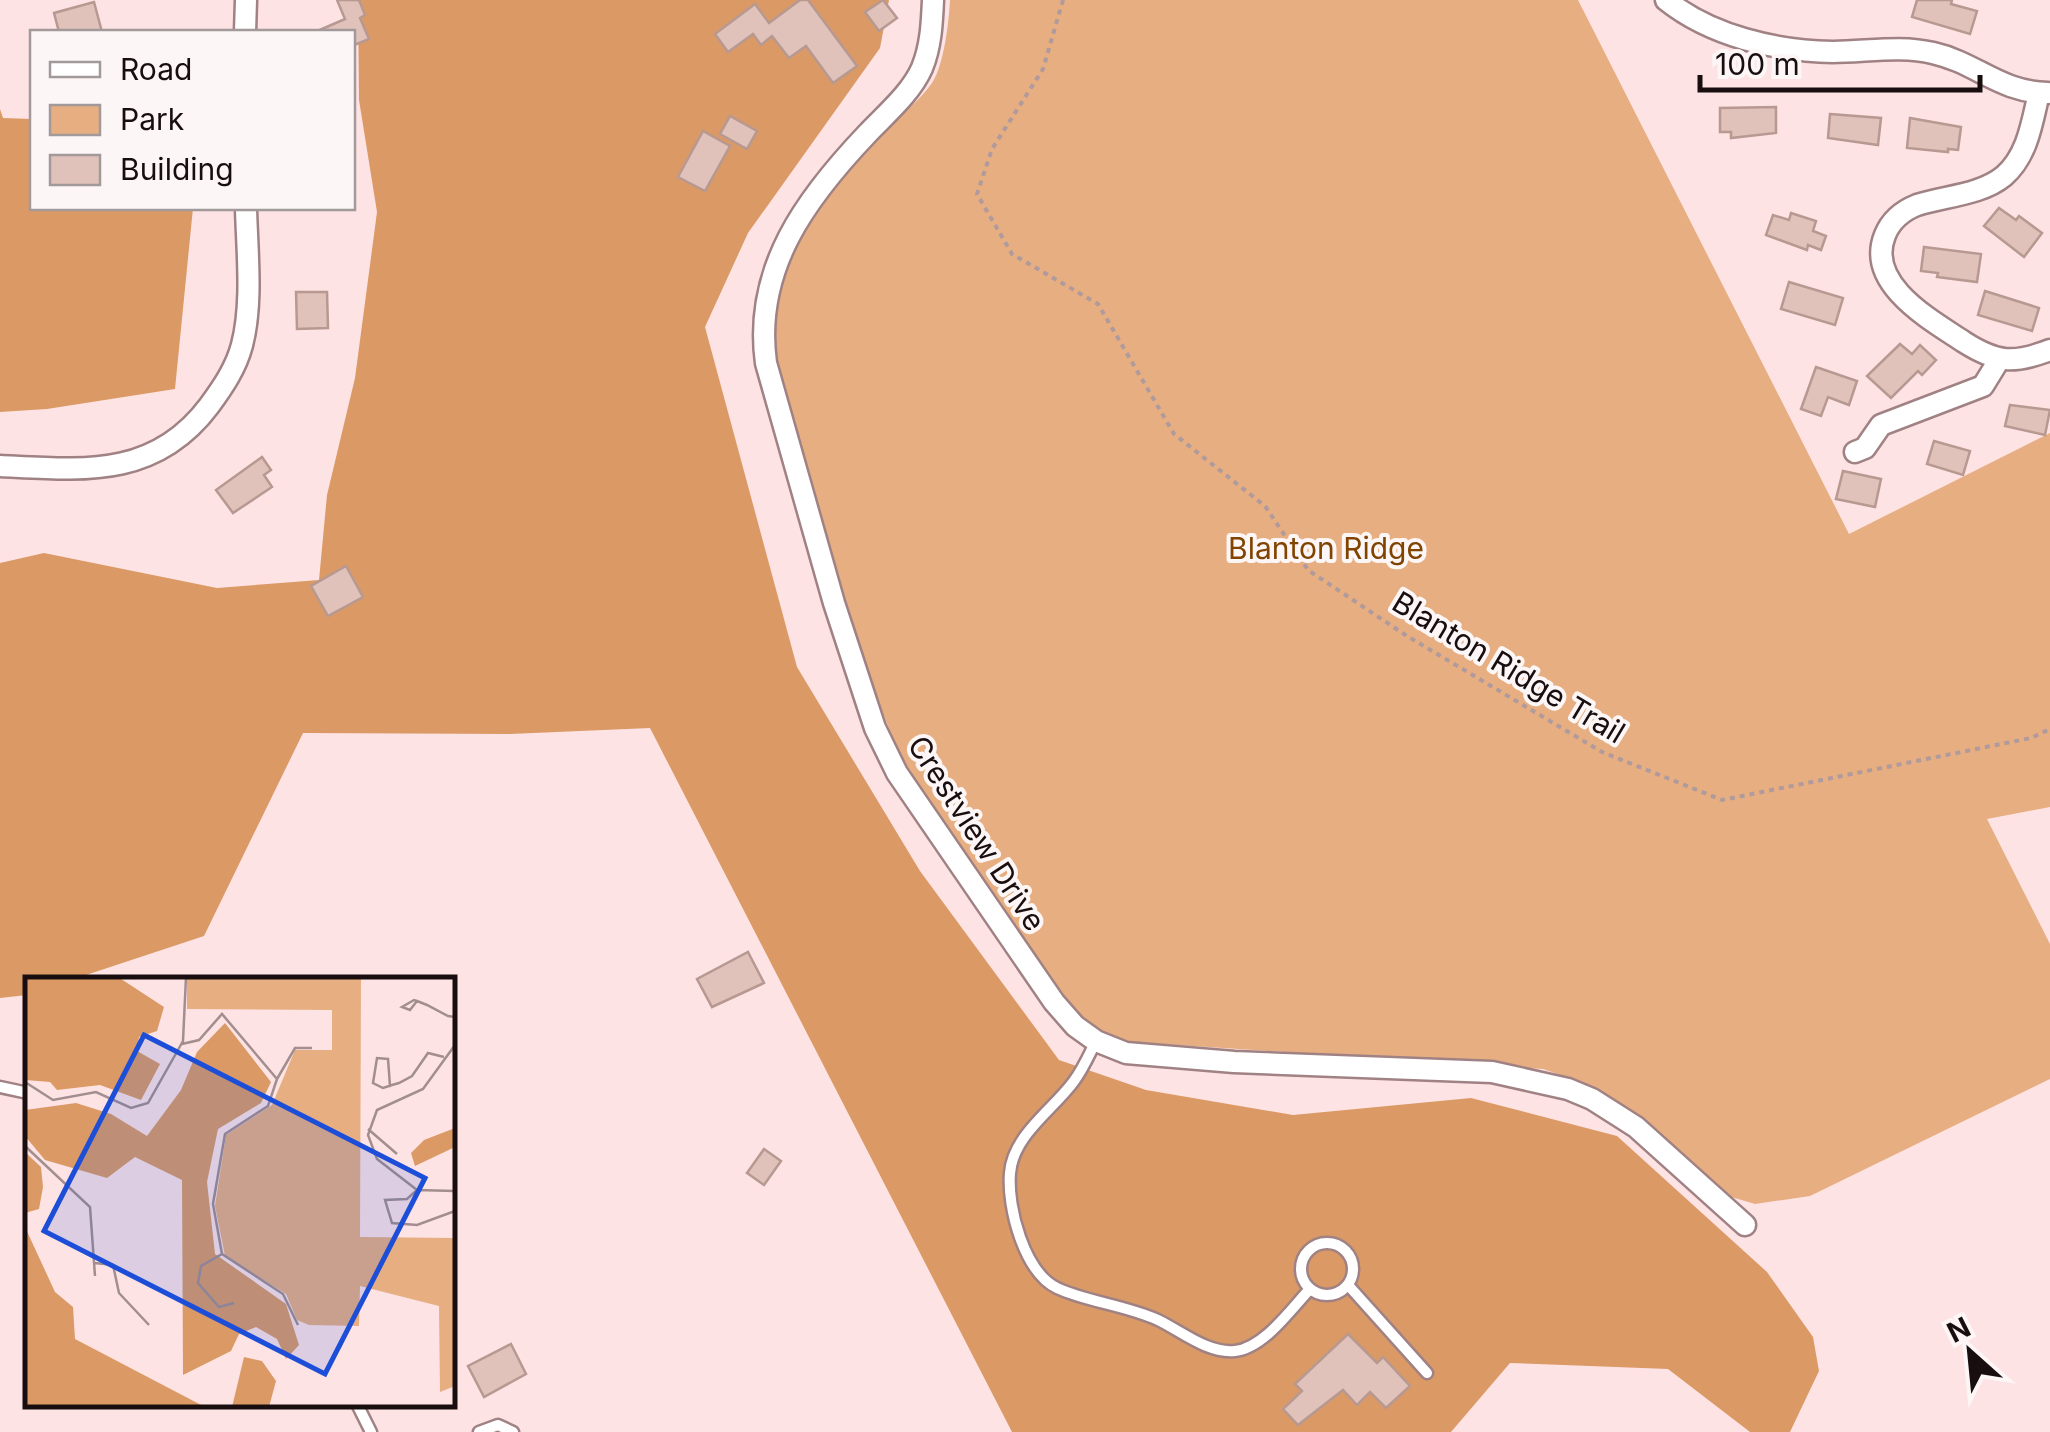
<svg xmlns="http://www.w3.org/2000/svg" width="2050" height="1432" font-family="Inter,sans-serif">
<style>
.green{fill:#e7ae81}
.forest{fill:#db9a65}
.building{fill:#e1c2ba;stroke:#b79991;stroke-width:2.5}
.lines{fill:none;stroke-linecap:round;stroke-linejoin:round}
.service-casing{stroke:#a08284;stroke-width:15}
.minor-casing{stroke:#a08284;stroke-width:25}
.path{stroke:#b09a9c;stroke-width:4;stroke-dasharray:5 5;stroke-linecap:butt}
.service{stroke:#fff;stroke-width:10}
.minor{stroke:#fff;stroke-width:20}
.labels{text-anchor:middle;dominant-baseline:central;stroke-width:8;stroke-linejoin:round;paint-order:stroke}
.park-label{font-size:30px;fill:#804400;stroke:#fdf6f6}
.street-label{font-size:30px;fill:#190e0f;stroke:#fdf6f6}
.inset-road{fill:none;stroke:#a28e8f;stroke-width:2.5}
.view{fill:#1d4ed8;fill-opacity:0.15;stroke:#1d4ed8;stroke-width:5}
.inset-edge{fill:none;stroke:#190e0f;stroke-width:5}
</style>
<rect width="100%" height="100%" fill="#fee3e5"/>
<!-- green -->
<path class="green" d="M950,0H1578L1849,534L2050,433V807L1987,819L2050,944V1079L1810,1196L1755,1204L1728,1196L1649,1124L1587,1084L1543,1069L1118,1041L1096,1032L1075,1014L1051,985L912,780L893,739L870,680L776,369C759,269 819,201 884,133C899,117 919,101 932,83C944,65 949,21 950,0Z"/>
<!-- forest -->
<g class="forest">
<polygon points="358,0 889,0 880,48 748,233 705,327 797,667 920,871 1059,1060 1146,1090 1293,1115 1471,1098 1617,1136 1767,1272 1813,1337 1819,1371 1790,1432 1750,1432 1668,1369 1510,1363 1451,1432 1012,1432 650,728 510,734 303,733 204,936 74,979 28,979 27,995 0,998 0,563 44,553 217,588 319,580 327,495 355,378 377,212 359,100"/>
<polygon points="0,109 3,118 32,119 32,208 193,208 175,389 47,409 0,412"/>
</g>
<!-- building -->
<g class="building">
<polygon points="337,0 359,0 365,15 360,18 369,39 352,46 352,32 315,32 345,19"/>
<polygon points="800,0 808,0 857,66 833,83 806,46 789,58 772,36 761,45 753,34 728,52 715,34 755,4 769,23"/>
<polygon points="883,0 897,18 879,31 865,12"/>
<polygon points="1917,0 1952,0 1951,4 1977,11 1970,34 1912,17"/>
<polygon points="94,2 102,32 59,32 54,13"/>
<polygon points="1776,107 1776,133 1731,138 1731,132 1720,132 1720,108"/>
<polygon points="1830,114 1881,118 1878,145 1828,138"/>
<polygon points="730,116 757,131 747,149 720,134"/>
<polygon points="1910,118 1961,127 1958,150 1948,149 1948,152 1907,148"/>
<polygon points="703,131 730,146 705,191 678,177"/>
<polygon points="1999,208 2016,220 2019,216 2042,233 2024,257 1984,226"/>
<polygon points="1791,213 1816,221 1813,231 1826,236 1821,250 1808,245 1807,250 1766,235 1773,215 1789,220"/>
<polygon points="1924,247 1981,254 1977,282 1937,277 1938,273 1921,271"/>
<polygon points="1789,282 1843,298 1835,325 1781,309"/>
<polygon points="1985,291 2039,308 2032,331 1978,315"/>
<polygon points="296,292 327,292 328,328 297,329"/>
<polygon points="1900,344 1912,354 1920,345 1936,360 1922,375 1918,371 1891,398 1867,376"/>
<polygon points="1816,367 1857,381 1849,405 1828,397 1821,416 1801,409"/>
<polygon points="2010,405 2050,410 2045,435 2005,426"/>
<polygon points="1934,441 1970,451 1963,475 1927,464"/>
<polygon points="262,457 271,470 264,475 272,487 233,513 216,490"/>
<polygon points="1843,471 1881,479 1875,507 1836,499"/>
<polygon points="346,566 363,597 328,616 311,586"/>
<polygon points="748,952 764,983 712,1007 697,979"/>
<polygon points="764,1149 781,1161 764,1185 747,1173"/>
<polygon points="1348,1334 1377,1363 1383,1357 1410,1386 1386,1408 1370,1392 1357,1405 1343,1390 1298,1425 1283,1409 1302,1391 1295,1384"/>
<polygon points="511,1344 526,1374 484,1397 468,1366"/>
</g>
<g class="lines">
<defs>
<g id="service">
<path d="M1096,1041C1089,1055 1083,1069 1074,1081C1053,1110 1013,1135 1010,1173C1007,1207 1024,1272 1057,1288C1087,1302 1125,1305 1158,1320C1181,1331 1208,1354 1235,1351C1264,1348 1291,1309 1310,1289"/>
<polyline points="0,1087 28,1093"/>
<circle cx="1327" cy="1269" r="26"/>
<polyline points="1348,1285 1427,1373"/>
<polyline points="357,1404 371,1432"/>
<polyline points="479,1432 498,1425 513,1432"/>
</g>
<g id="minor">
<path d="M933,0C932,23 931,46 922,68C911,93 886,114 868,133C806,198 753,269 766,363L834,603L875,728L897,773L1054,1002L1075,1026L1096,1041L1126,1053L1234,1062L1492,1072L1568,1089L1592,1099L1636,1127L1745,1225"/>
<path d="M1666,0C1711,36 1775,51 1833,52C1866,52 1901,45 1933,53C1977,63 1999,92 2048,93"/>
<polyline points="245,32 246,0"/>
<path d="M2039,93C2032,122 2028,155 2004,176C1981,195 1945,196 1917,205C1902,211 1891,220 1885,235C1865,284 1931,320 1964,342C1997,363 2014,364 2050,350"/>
<polyline points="1855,452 1865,448 1881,425 1983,386 1999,360"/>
<path d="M0,466C82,470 154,479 209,406C223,387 236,368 242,345C253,303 247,251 246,208"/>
</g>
</defs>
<!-- service casing -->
<use href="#service" class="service-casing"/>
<!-- minor casing -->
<use href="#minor" class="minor-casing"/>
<!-- path -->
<polyline class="path" points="1063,0 1043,69 992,149 977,194 1012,254 1098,304 1174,434 1265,506 1308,570 1407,636 1602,752 1722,800 2031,738 2050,729"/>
<!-- service -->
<use href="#service" class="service"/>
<!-- minor -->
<use href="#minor" class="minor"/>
</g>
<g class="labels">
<!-- park labels -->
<g class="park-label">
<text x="1326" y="548">Blanton Ridge</text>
</g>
<!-- street labels -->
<g class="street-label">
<text transform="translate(1509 667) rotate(31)">Blanton Ridge Trail</text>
<text transform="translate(977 833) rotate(57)">Crestview Drive</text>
</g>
</g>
<!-- overview -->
<g transform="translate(25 977)">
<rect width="430" height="430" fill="#fee3e5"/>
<path d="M162,0H336L335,260L430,261V409L415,415L414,329L335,309L334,349L284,348L272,343L261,317L200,279L190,229L201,158L247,128L270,73H307V33L162,32Z" fill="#e7ae81"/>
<path d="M0,0H93L139,30L132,54L114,60L112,74L135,87L116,123L75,108L32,113L25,105L0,103ZM200,46L246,105L236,126L193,152L182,205L190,277L261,327L274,368L261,382L252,362L231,350L214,357L206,374L158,398L157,203L110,180L82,201L20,183L0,159V133L51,126L86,137L122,159L156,113L172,75ZM430,151V170L390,189L386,176L399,163ZM0,175L16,190L18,210L14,232L0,236ZM0,250L30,315L48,330L50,362L180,430H0ZM219,380L237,384L251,404L244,430H207Z" fill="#db9a65"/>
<path class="inset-road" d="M392,24L385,33L377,30L389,23L392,24L402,28L423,39L430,40M157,67L174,63L197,37L252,102M430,68L398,112L352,133L343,158L352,182L392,213L430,214M252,102L243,129L200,157L188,227L197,277L258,317L273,348M252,102L270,71H287M0,105L28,123L71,115L106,131L123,126L158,64L161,0M365,109L363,82L352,81L348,106L358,111L364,109H365L367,108L374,106L387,99L403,76L419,80M343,152L372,177M0,169L65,230L70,299M392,213L382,222L360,223L367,246L392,248L430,234M197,277L176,289L173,306L194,330L209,326M70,286L88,288L94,316L124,348"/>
<path class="view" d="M119,58L400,201L300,397L19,254Z"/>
<rect width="430" height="430" class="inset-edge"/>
</g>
<!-- legend -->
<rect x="30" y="30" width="325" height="180" fill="#fdf6f6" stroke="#a2999a" stroke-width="2.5"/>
<rect x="50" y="62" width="50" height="15" fill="#ffffff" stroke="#a2999a" stroke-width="2.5"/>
<text x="120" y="80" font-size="30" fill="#190e0f">Road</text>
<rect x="50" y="105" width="50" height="30" fill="#e7ae81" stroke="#a2999a" stroke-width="2.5"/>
<text x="120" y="130" font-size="30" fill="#190e0f">Park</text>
<rect x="50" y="155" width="50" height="30" fill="#e1c2ba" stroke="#a2999a" stroke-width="2.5"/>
<text x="120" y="180" font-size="30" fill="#190e0f">Building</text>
<!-- north arrow -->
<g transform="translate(1970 1352) rotate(333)" stroke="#fdf6f6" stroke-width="8" paint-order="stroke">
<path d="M0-8L18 38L0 25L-18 38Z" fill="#190e0f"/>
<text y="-15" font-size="28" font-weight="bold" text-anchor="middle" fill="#190e0f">N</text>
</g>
<!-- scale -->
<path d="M1700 75v15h280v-15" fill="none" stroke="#190e0f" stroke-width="5"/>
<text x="1715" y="75" font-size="30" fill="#190e0f" stroke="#fdf6f6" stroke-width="8" paint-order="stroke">100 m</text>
</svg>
